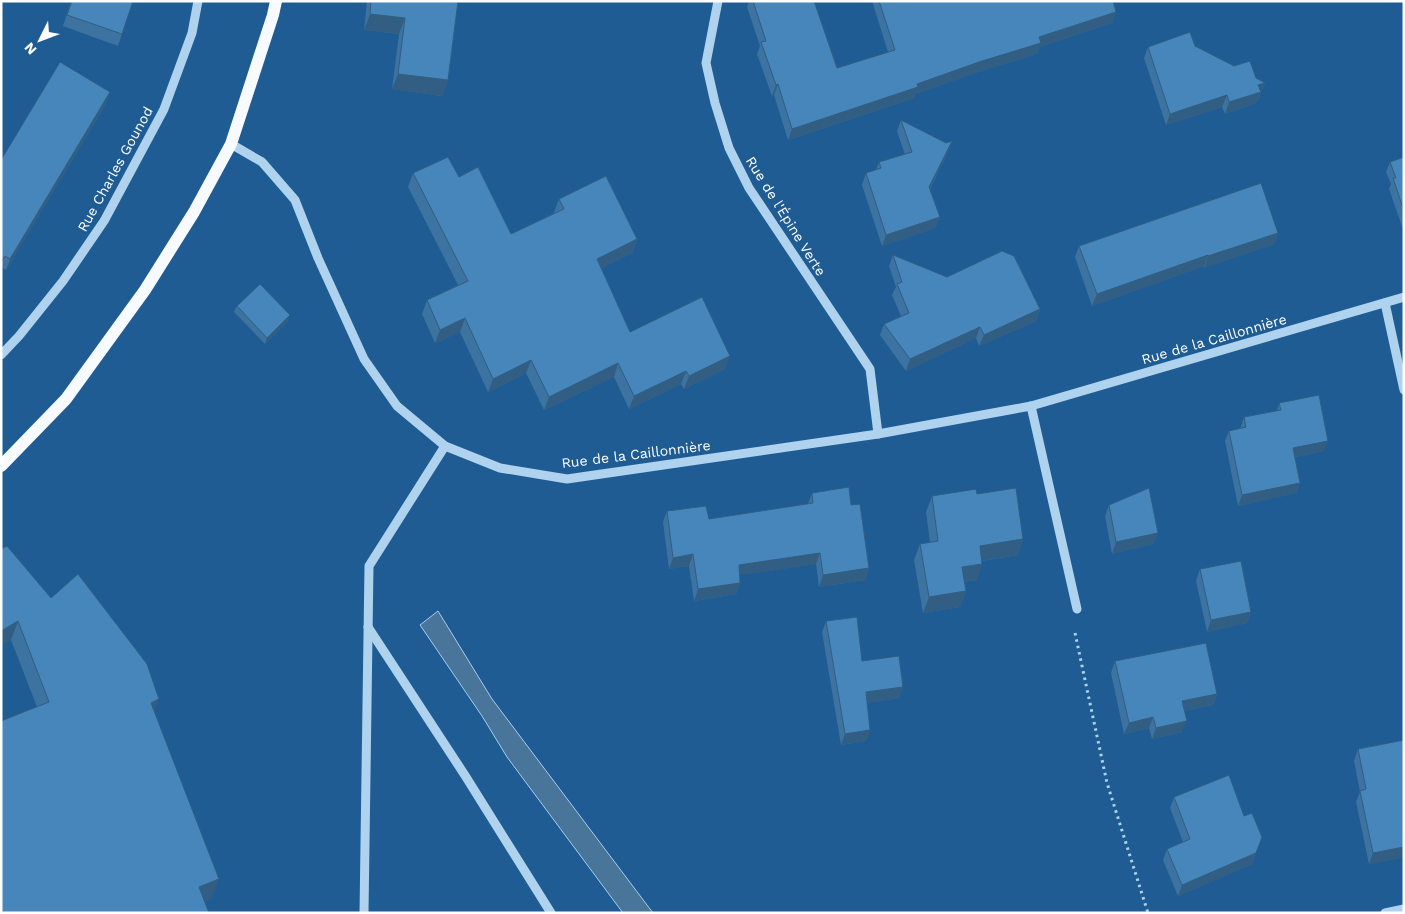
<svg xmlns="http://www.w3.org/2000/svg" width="1405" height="914" font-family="'Work Sans',sans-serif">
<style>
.water{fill:#49759b;stroke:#a3cef0}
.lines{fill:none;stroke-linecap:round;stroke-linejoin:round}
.path{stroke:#afd2ee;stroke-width:3;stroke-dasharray:2.5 4;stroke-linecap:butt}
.minor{stroke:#afd2ee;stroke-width:9}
.major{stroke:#f7fbff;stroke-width:12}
.wall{fill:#3c73a0}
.shaded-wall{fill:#315e82}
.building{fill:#4686ba;stroke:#315e82}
.labels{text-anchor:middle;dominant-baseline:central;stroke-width:5;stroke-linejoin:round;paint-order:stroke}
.street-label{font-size:14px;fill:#fff;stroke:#1e5c93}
</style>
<rect width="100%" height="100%" fill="#1e5c93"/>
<!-- water -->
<polygon class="water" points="438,611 492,699 653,913 623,913 507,757 482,716 420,625"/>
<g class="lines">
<!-- path -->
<polyline class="path" points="1075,633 1107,783 1148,913"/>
<!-- minor -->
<g class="minor">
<polyline points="718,1 706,63 715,103 729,148 749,188 870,369 878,434"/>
<polyline points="231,144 262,162 295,200 318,258 364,359 397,406 445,446 500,468 567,479 878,434 1031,406 1404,297"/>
<polyline points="1385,303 1404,390"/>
<polyline points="1,355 19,336 63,281 104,221 164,109 192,33 198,1"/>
<polyline points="1031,406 1077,609"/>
<polyline points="368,627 466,777 551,913"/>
<polyline points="364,913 369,566 445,446"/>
<polyline points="1385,913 1404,909"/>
</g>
<!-- major -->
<polyline class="major" points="1,466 66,399 145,290 194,212 231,144 273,15 276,1"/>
</g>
<!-- wall -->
<g class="wall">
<polygon points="71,1 133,1 118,46 63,26"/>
<polygon points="367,1 458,1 448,80 442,96 392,89 399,34 364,30"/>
<polygon points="749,1 814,1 837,68 888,52 872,1 1113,1 1116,12 1112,23 1039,47 1037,54 975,73 915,94 914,98 788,140 774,95 772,96 757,54 760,46 747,7"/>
<polygon points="1195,46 1265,83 1260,94 1260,95 1256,103 1225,114 1222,107 1166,125 1144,58 1148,47"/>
<polygon points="106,104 6,270 1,267 1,160"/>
<polygon points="901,120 946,143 952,141 948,152 930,189 940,217 935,228 882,246 862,185 866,173 876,170 879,162 905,155 897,131"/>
<polygon points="1404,157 1404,232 1389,189 1391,184 1386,172 1390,162"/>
<polygon points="413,173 459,177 511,234 554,213 554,212 559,199 637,239 632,253 601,268 630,332 725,369 684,389 681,384 629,409 614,377 544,410 526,373 488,392 460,332 435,343 422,314 427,300 458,285 408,187"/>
<polygon points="1278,233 1274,244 1204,268 1204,266 1092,306 1075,257 1079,246"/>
<polygon points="893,255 947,277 1040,309 1036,321 979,346 976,338 906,371 880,335 884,324 901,316 892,295 896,287 889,266"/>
<polygon points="237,306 288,321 265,344 234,312"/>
<polygon points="1279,403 1324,451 1295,457 1300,483 1296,493 1238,506 1225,441 1229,431 1240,429 1244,417 1277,411"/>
<polygon points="812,493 851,505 869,568 865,580 819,587 816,564 740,575 740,583 736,594 694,601 689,566 669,569 663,522 667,511 709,519 808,504"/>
<polygon points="977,494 1023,539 1018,555 982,561 982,564 976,580 964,582 966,591 960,607 923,613 914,560 920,544 930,542 926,512 932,496"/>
<polygon points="1109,505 1158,533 1153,544 1112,554 1105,516"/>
<polygon points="1,549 51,598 154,712 212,898 205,901 37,707 11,640"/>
<polygon points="1200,569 1251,612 1247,623 1207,632 1196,581"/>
<polygon points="826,621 862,661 903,687 899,698 867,703 870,730 866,741 841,745 822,632"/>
<polygon points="1115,661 1217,694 1213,705 1184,711 1182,732 1152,739 1149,728 1124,734 1111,673"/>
<polygon points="1358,749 1404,857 1369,864 1356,802 1360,792 1354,761"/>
<polygon points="1174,797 1244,816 1262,837 1252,864 1178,896 1163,860 1167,849 1183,842 1170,808"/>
</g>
<!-- shaded-wall -->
<g class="shaded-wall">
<polygon points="1116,12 1112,23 1039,47 1037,54 975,73 915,94 914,98 788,140 792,129 917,84 1039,37"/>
<polygon points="370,14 405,18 399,34 364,30"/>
<polygon points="398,74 448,80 442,96 392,89"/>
<polygon points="1265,83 1256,103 1225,114 1229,102 1258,85"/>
<polygon points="778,84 774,95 772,96 776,85"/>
<polygon points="110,92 106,104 6,270 10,259"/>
<polygon points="1227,95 1222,107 1166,125 1170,114"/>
<polygon points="952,141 948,152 925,198 929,187"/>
<polygon points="940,217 935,228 882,246 886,235"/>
<polygon points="1278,233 1274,244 1204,268 1208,256"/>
<polygon points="637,239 632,253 592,272 597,259"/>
<polygon points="1208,255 1204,266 1092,306 1097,294"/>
<polygon points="1040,309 1036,321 979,346 984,335"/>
<polygon points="290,315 288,321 265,344 267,338"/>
<polygon points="465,318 460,332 435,343 440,330"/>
<polygon points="980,327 976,338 906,371 910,359"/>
<polygon points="730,356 725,369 684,389 689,376"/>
<polygon points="531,360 526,373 488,392 493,379"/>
<polygon points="618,363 614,377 544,410 549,397"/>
<polygon points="686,371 681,384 629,409 634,396"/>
<polygon points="1328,441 1324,451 1289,458 1293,448"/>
<polygon points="1300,483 1296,493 1238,506 1242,495"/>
<polygon points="1158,533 1153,544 1112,554 1116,542"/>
<polygon points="1023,539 1018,555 974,562 980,546"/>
<polygon points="820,553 816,564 735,576 739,565"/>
<polygon points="693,554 689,566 669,569 673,558"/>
<polygon points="982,564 976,580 956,583 962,567"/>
<polygon points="869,568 865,580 819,587 823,575"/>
<polygon points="740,583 736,594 694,601 698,589"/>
<polygon points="966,591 960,607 923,613 929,597"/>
<polygon points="1251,612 1247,623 1207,632 1211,620"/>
<polygon points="18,621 11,640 1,646 1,631"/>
<polygon points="903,687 899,698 862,704 866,692"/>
<polygon points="1217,694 1213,705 1178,712 1182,701"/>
<polygon points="159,699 151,719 151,703"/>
<polygon points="1153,717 1149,728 1124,734 1129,723"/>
<polygon points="1187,721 1182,732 1152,739 1156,728"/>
<polygon points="870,730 866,741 841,745 845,734"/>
<polygon points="1262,837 1252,864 1178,896 1182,885"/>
<polygon points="1404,847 1404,857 1369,864 1373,853"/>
<polygon points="219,879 212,898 192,906 199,887"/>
</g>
<!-- building -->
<g class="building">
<polygon points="72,1 133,1 122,34 67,15"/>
<polygon points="371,1 458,1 448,80 398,74 405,18 370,14"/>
<polygon points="753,1 814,1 837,68 895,50 879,1 1113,1 1116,12 1039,37 1041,43 979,62 917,84 918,87 792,129 778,84 776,85 761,42 766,41"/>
<polygon points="1190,32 1195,46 1234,66 1250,61 1256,78 1265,83 1258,85 1261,92 1229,102 1227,95 1170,114 1148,47"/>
<polygon points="60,62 110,92 10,259 5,256 1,262 1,160"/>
<polygon points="901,120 946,143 952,141 929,187 940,217 886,235 866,173 881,168 879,162 912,152"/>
<polygon points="448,157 459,177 478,167 511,234 564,209 559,199 606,176 637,239 597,259 630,332 702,297 730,356 689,376 686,371 634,396 618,363 549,397 531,360 493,379 465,318 440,330 427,300 468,281 413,173"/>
<polygon points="1404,157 1404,211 1393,178 1396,178 1390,162"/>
<polygon points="1261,183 1278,233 1208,256 1208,255 1097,294 1079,246"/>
<polygon points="1002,251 1014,256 1040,309 984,335 980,327 910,359 884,324 909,313 897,284 902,282 893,255 947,277"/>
<polygon points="260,284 290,315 267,338 237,306"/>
<polygon points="1319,395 1328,441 1293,448 1300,483 1242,495 1229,431 1246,427 1244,417 1281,410 1279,403"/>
<polygon points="849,487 851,505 860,504 869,568 823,575 820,553 739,565 740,583 698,589 693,554 673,558 667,511 706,506 709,519 813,503 812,493"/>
<polygon points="1016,488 1023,539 980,546 982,564 962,567 966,591 929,597 920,544 938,541 932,496 976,489 977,494"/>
<polygon points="1149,488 1158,533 1116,542 1109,505"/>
<polygon points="7,546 51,598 78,574 147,664 159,699 151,703 219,879 199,887 209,913 1,913 1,721 49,702 18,621 1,631 1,549"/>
<polygon points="1241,561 1251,612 1211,620 1200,569"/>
<polygon points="857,617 862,661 899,656 903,687 866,692 870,730 845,734 826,621"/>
<polygon points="1206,643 1217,694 1182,701 1187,721 1156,728 1153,717 1129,723 1115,661"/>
<polygon points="1404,740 1404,847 1373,853 1360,791 1366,789 1358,749"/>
<polygon points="1229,775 1244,816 1252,813 1262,837 1256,853 1182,885 1167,849 1190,839 1174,797"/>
</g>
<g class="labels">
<!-- street labels -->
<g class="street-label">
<text transform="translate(115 169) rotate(-61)">Rue Charles Gounod</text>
<text transform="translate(786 216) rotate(58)">Rue de l'Épine Verte</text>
<text transform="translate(1214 339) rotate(-16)">Rue de la Caillonnière</text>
<text transform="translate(636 454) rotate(-7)">Rue de la Caillonnière</text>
</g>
</g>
<!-- border -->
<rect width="1405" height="914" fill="none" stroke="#ffffff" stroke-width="5"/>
<!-- north arrow -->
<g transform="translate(40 40) rotate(228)" stroke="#1e5c93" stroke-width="4" paint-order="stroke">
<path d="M0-4L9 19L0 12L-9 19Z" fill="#ffffff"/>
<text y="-8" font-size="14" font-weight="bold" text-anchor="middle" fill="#ffffff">N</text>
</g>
</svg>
